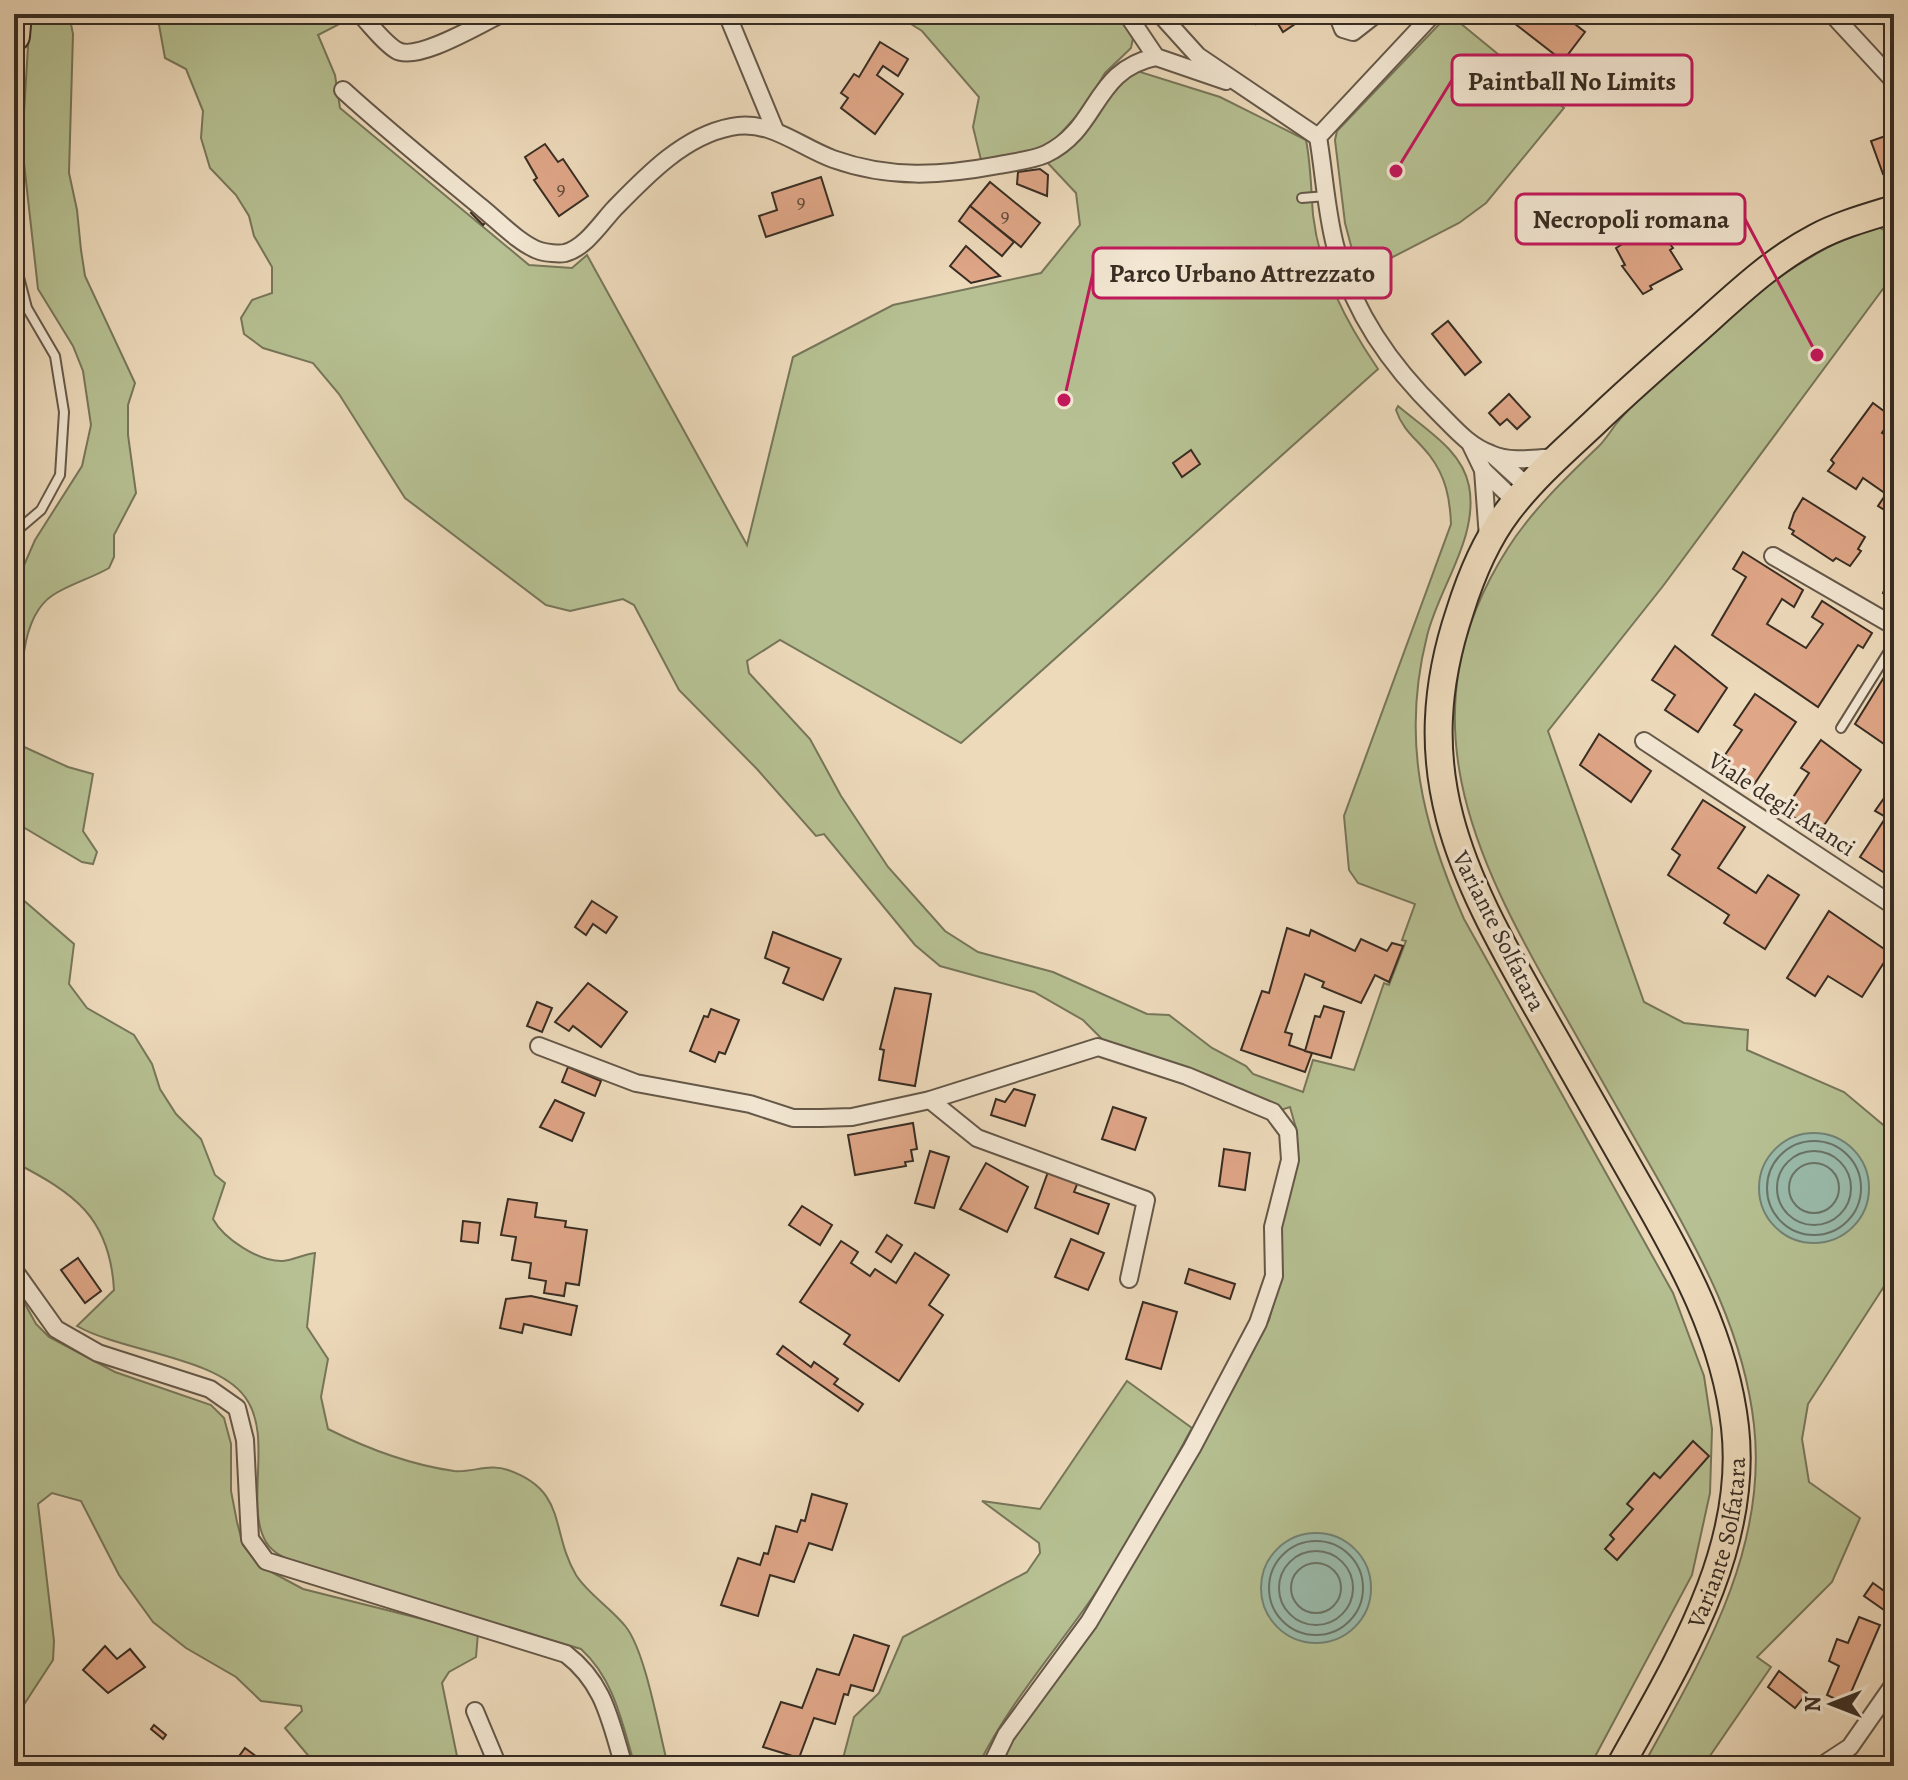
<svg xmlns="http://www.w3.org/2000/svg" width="1908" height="1780" font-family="Alegreya,serif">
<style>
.green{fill:#b6c092;stroke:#77765a;stroke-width:2}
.water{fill:#9abbab;stroke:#738275;stroke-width:2}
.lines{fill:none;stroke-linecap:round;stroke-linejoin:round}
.shore{stroke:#697467;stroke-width:2}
.building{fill:#dfa687;stroke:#382d23;stroke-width:2}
.service-casing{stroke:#655849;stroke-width:12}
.minor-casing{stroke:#655849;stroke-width:20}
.primary-casing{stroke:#382d23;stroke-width:30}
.motorway-casing{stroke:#382d23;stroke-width:34}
.service{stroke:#f3e7d3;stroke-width:8}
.minor{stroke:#f3e7d3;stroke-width:16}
.primary{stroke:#eddabb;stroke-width:26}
.motorway{stroke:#eddabb;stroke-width:30}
.labels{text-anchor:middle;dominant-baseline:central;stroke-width:7;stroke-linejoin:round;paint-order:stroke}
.number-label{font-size:20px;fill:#624b3c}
.street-label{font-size:24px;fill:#382d23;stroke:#f3e7d3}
.leader{fill:none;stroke:#c2185b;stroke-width:3}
.callout-dot{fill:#c2185b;stroke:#f3e7d3;stroke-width:3}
.callout{fill:#f3e7d3;stroke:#c2185b;stroke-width:3}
.callout-label{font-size:26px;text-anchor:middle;font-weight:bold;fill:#382d23}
</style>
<rect width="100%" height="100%" fill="#eddabb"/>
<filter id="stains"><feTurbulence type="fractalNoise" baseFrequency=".0025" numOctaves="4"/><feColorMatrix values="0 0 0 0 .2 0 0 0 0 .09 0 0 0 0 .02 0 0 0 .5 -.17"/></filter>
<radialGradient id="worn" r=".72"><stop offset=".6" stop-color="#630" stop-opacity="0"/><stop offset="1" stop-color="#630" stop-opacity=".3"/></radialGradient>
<!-- green -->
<g class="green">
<path d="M30,14H69L73,34L69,173L77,210L81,250L85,276L135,383L128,405V435L136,493L114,535V557L109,568C92,578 70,584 53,595C13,621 22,703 22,746L68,767L93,774L83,831L97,852L93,864L82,862L18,824L14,843V588L35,540L82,466L91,425L83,371L73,346L38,289L22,145Z"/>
<path d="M157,14H350L353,17L318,35L335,75L340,108L529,265L572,268L587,255L747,545L793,357L893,305L1041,273L1080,225L1076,193L1045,160C1101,137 1098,89 1134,70L1220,97L1306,140C1311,165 1311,190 1313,215C1320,273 1346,322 1378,369L961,743L780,640L747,661L749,673L810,739L841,796L888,867L945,931L978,952L1053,972L1147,1014L1169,1015L1212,1048L1246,1066L1253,1074L1303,1092L1313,1060L1354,1070L1384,983L1389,985L1406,941L1402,940L1415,904L1358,883L1349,870L1344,816L1451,524C1450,499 1446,477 1430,456C1417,439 1403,431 1396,410L1398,406C1425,429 1462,450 1469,486C1479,537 1439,587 1427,636C1401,739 1422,824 1464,919L1673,1293L1704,1376L1712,1429L1710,1493L1692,1575L1590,1766H1000L1011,1740L1176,1486L1269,1320L1278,1286L1281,1224L1297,1163V1132L1290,1107L1281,1110L1211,1076L1105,1042L1083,1020L1034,992L940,966L915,945L824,834L816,836L757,769L679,690L634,605L623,599L570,611L546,605L405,498L339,394L313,363L263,348L244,334L241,318L252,300L272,293V267L254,236L249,216L236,195L210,168L201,138L203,111L186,69L165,58Z"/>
<polygon points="895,14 1117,14 1133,38 1131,48 1105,73 1084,108 1048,147 982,164 973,127 979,97 922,31"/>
<polygon points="1449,14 1564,108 1486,203 1459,223 1387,260 1354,257 1345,223 1335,140 1337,131"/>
<path d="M1873,224L1894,236V274L1663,586L1548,731L1644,1002L1684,1023L1748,1030L1747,1050L1844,1092L1894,1134V1271L1808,1404L1802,1439L1809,1482L1860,1518L1832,1582L1757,1657L1771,1667L1703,1766H1643C1701,1660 1768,1551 1754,1425C1744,1335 1703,1259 1659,1181C1626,1123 1593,1065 1560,1007C1473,856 1402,713 1508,548C1532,510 1567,477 1599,446C1606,439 1610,432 1616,424C1632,404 1654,384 1673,366C1737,304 1792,262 1873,224Z"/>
<path d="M14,892L74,944L69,984L87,1008L134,1035L152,1064L160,1089L176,1114L201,1139L215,1175L225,1183L213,1219C224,1239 259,1262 283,1261C294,1260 304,1254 315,1253L307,1327L328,1359L321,1397L328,1429C366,1448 411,1465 454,1471C472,1473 489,1463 508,1470C568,1491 550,1531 576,1575C588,1594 612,1609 626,1627C646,1653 659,1732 668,1766H635C622,1724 615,1680 581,1649L301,1565C288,1559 274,1555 266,1542C244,1505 274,1436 245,1397C216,1357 123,1352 77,1326L114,1290C110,1217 74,1193 14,1162Z"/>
<polygon points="14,1284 36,1324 49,1337 115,1372 211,1405 224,1418 231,1444 231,1491 237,1522 243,1545 260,1566 303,1589 478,1633 476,1657 449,1672 442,1683 459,1766 317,1766 285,1728 302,1711 301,1706 261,1701 236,1677 186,1648 153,1622 119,1575 81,1501 52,1493 38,1504 54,1641 53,1660 21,1709 14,1700"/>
<path d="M1127,1381L1192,1428C1160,1486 1129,1544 1092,1598C1053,1654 1008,1705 978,1766H841L854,1717L879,1693L903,1637L1027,1572L1040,1553L1039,1543L982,1501L1040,1509Z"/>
</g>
<!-- water -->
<g class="water">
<circle cx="1814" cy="1188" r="55"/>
<circle cx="1316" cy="1588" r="55"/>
</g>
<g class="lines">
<!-- shore -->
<g class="shore">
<circle cx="1814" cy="1188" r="47"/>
<circle cx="1814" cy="1188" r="37"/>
<circle cx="1814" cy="1188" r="25"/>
<circle cx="1316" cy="1588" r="47"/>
<circle cx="1316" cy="1588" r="37"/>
<circle cx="1316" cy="1588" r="25"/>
</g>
</g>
<!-- building -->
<g class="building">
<polygon points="768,14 791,14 792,19 775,24"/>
<polygon points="1250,14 1310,14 1283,32 1272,14 1256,24"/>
<polygon points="1521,14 1562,14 1585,32 1563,61 1514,23"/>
<polygon points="1872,14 1894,14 1894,34"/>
<polygon points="880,42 908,59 898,76 883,66 877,75 903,94 875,134 841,108 848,98 841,93 854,74 859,77"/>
<polygon points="1894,133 1894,170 1883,174 1871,141"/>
<polygon points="545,144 558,162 563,159 588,196 559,216 534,180 537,178 525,157"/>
<polygon points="1040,169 1048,175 1047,196 1017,184 1018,172"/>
<polygon points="821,177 833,215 766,237 759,216 777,210 772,193"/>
<polygon points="990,182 1040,223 1021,247 970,206"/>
<polygon points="970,206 1014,242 1002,256 959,221"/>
<polygon points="476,207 489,219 483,225 471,213"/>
<polygon points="1655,224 1673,248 1670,250 1682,269 1650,286 1652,289 1643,294 1622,266 1625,265 1616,248"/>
<polygon points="966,246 1000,276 971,283 950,266"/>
<polygon points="1448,321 1481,362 1465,375 1432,334"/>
<polygon points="1509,394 1530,417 1517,429 1507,419 1500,425 1489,413"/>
<polygon points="1873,403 1892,417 1882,433 1894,440 1894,516 1878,506 1886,494 1863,478 1856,489 1828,471 1834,463 1831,460"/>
<polygon points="1191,450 1200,464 1182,477 1173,463"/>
<polygon points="1803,498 1865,537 1858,549 1861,551 1850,566 1836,558 1833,561 1792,534 1794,531 1789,528 1794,513"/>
<polygon points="1743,552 1803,590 1794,607 1782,599 1767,624 1806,648 1823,624 1812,617 1822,601 1872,633 1863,648 1858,645 1818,707 1712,635 1746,577 1733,569"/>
<polygon points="1894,566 1894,600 1883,593"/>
<polygon points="1675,646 1727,688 1698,732 1665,710 1675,695 1652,680"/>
<polygon points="1894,661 1894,734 1887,746 1855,724"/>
<polygon points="1755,694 1796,722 1753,786 1722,765 1728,757 1725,755 1742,730 1734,725"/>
<polygon points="1599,734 1651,771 1631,802 1580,765"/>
<polygon points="1821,740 1861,770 1819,833 1784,811 1809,773 1801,768"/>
<polygon points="1894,784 1894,869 1889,876 1860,857 1886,817 1875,811"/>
<polygon points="1703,800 1745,827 1718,868 1756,893 1768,875 1799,895 1765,949 1724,923 1729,915 1668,875 1680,855 1672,849"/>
<polygon points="592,901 617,917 606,933 593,924 586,935 575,927"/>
<polygon points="1829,911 1890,953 1862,997 1828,976 1815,996 1787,978"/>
<polygon points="1287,928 1309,936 1311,930 1355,951 1361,939 1387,951 1392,943 1403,946 1389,982 1375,975 1361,1003 1322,987 1324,982 1305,974 1285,1032 1292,1034 1289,1045 1312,1053 1305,1072 1241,1050 1262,991 1269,993"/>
<polygon points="773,932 841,959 823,1000 783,983 789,968 765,958"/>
<polygon points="588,983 627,1012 601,1047 573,1026 569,1031 555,1022"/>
<polygon points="895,988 931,994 915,1086 879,1080 884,1050 880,1049"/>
<polygon points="537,1002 552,1008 542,1032 527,1026"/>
<polygon points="1324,1006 1344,1012 1331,1058 1305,1051 1315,1016 1320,1017"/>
<polygon points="711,1009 739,1020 725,1054 719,1052 715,1062 690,1051 704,1016 708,1017"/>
<polygon points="568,1067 601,1081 595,1096 562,1082"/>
<polygon points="1014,1089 1035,1095 1025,1126 991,1115 996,1099 1005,1102"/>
<polygon points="555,1100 584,1113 572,1141 540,1127"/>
<polygon points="1113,1107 1146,1118 1135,1150 1102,1139"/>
<polygon points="913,1123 917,1149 911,1150 913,1161 905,1162 906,1166 855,1175 848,1135"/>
<polygon points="1224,1149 1250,1153 1245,1190 1219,1186"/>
<polygon points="930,1151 949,1157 934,1208 915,1203"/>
<polygon points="986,1163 1028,1187 1007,1232 960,1209"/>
<polygon points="1048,1172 1078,1182 1074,1192 1109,1204 1098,1234 1035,1208"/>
<polygon points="508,1199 537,1203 535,1217 566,1221 565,1227 587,1230 579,1285 566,1283 564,1296 544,1293 546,1281 529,1278 531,1263 512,1260 516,1237 501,1235"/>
<polygon points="802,1206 832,1225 820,1245 789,1225"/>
<polygon points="463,1221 480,1223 478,1243 461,1241"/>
<polygon points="887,1235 902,1245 891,1262 876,1252"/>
<polygon points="1071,1239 1104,1253 1088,1290 1055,1277"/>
<polygon points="841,1241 858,1252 851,1263 870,1276 875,1269 896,1283 915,1253 949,1275 929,1305 943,1315 899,1381 844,1344 850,1335 800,1302"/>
<polygon points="78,1258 101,1291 85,1303 61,1270"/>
<polygon points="1189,1269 1235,1284 1230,1299 1185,1283"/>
<polygon points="531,1296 577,1306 571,1335 524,1324 522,1333 500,1328 506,1299"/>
<polygon points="1143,1302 1177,1312 1161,1369 1126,1359"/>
<polygon points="783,1346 811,1367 814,1362 838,1379 834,1384 863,1404 858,1411 777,1354"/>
<polygon points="1693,1441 1709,1456 1617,1560 1605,1549 1614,1539 1610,1535 1633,1509 1627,1504 1654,1473 1660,1478"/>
<polygon points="812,1494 847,1504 832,1550 809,1543 794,1582 770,1575 758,1616 721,1605 738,1558 760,1565 764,1553 768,1554 776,1526 797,1532 801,1520 805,1521"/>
<polygon points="1873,1583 1894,1598 1894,1617 1864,1596"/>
<polygon points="1859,1617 1880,1625 1846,1704 1827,1695 1839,1666 1829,1661 1837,1639 1848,1643"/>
<polygon points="854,1635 889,1646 873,1691 851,1685 848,1695 844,1694 835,1724 814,1718 799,1758 763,1747 781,1702 802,1708 817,1669 839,1675"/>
<polygon points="105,1646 117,1659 130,1649 145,1667 108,1693 83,1670"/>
<polygon points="1779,1671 1807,1693 1795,1708 1768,1687"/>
<polygon points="154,1725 166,1735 163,1739 151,1729"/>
<polygon points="245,1748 269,1766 232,1766"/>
</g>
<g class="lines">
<defs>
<g id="service">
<polyline points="1302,198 1326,196"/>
<polyline points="14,258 27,308 55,356 64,412 60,475 41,510 14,533"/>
<polyline points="1841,728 1894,643"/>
</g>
<g id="minor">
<path d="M360,14C371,25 383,42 396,50C416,63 480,24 501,14"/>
<polyline points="727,14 775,130"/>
<polyline points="1127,14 1156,57 1226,81"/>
<polyline points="1160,14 1198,56 1318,137"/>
<polyline points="1337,14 1343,29 1353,32 1376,14"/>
<path d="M1433,14L1318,137C1324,172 1326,210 1335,245C1353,312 1390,365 1439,413C1455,429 1469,446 1491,454C1511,463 1536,458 1557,457"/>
<polyline points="1832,14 1894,81"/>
<path d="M343,90C388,131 435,169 482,208C498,221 521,245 540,251C546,253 559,254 565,253C585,248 601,223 614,209C646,176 684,136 731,127C770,119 798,146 833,159C889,179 941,176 999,165C1014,162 1033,160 1046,154C1100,128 1092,70 1156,57"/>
<polyline points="1470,443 1483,470 1488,538"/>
<polyline points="1494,456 1528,487"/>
<polyline points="1483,470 1516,502"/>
<polyline points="1773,556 1894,626"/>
<polyline points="1644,741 1894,906"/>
<polyline points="539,1046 636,1083 750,1104 793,1118 821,1118 852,1117 930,1100 1098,1047 1187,1076 1273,1112 1288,1132 1290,1160 1273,1227 1274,1276 1258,1323 1192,1448 1089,1622 1006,1735 991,1766"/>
<polyline points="930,1100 977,1138 1146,1200 1129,1279"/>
<path d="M14,1270L56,1329L98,1353L210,1389L237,1408L245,1440L250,1539L266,1561L566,1654C605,1684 610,1721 624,1766"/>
<polyline points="475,1711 498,1766"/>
<polyline points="1821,1766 1850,1747 1894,1684"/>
</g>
<g id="primary">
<path id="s1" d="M1620,1766C1677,1663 1749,1550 1735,1427C1725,1338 1683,1262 1639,1186C1605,1126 1571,1067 1537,1007C1460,872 1407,769 1460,611C1471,576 1486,540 1508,511C1533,478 1564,451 1593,424C1627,391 1662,361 1697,330C1734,297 1771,261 1815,238C1839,225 1868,217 1894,209"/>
</g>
<polyline id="motorway" points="14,36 16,14"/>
</defs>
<!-- service casing -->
<use href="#service" class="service-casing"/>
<!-- minor casing -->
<use href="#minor" class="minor-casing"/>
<!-- primary casing -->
<use href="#primary" class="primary-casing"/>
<!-- motorway casing -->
<use href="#motorway" class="motorway-casing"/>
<!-- service -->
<use href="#service" class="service"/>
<!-- minor -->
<use href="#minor" class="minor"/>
<!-- primary -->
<use href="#primary" class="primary"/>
<!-- motorway -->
<use href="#motorway" class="motorway"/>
</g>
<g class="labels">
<!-- number labels -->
<g class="number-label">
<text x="561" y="188">9</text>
<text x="801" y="201">9</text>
<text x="1005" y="215">9</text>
</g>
<!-- street labels -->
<g class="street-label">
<text transform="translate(1782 804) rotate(33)">Viale degli Aranci</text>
<text transform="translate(1499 931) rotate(63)">Variante Solfatara</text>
<text stroke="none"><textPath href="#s1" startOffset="246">Variante Solfatara</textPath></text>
</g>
</g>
<!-- callouts -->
<path class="leader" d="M1396 171L1452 80M1817 355L1745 219M1064 400L1093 273"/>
<g class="callout-dot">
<circle cx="1396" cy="171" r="8"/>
<circle cx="1817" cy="355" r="8"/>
<circle cx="1064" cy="400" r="8"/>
</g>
<g class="callout">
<rect x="1452" y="55" width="240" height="50" rx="8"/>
<rect x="1516" y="194" width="229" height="50" rx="8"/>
<rect x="1093" y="248" width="298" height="50" rx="8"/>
</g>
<g class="callout-label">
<text x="1572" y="90">Paintball No Limits</text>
<text x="1631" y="228">Necropoli romana</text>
<text x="1242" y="282">Parco Urbano Attrezzato</text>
</g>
<!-- margin -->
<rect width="1908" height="1780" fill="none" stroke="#eddabb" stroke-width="48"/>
<rect x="16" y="16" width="1876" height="1748" fill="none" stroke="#382d23" stroke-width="4"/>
<rect x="24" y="24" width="1860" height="1732" fill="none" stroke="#382d23" stroke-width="2"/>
<!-- north arrow -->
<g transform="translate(1832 1704) rotate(270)" stroke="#f3e7d3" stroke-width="6" paint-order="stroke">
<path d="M0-6L14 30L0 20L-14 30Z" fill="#382d23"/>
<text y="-12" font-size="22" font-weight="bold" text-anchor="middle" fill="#382d23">N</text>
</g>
<rect width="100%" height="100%" filter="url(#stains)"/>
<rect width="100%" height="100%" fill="url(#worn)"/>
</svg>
